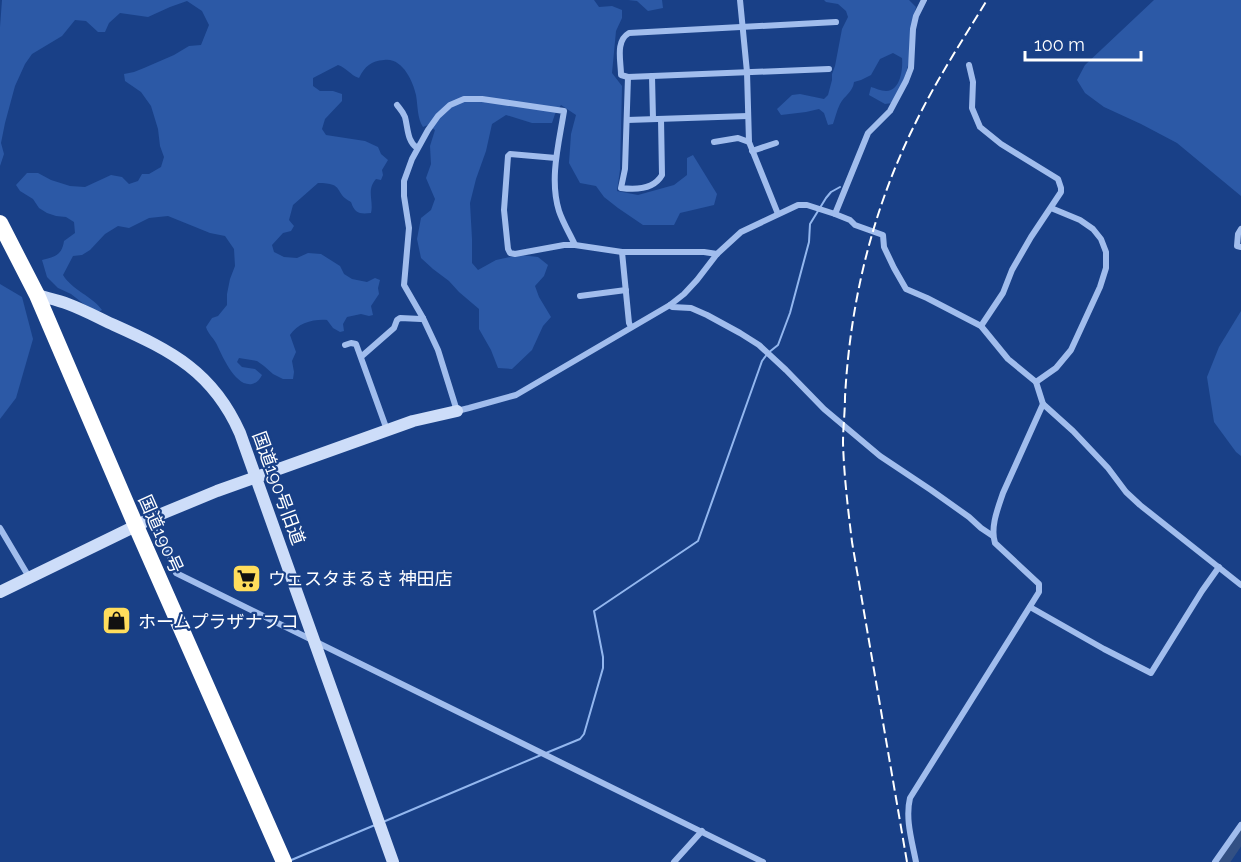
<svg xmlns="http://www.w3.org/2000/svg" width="1241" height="862" font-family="Raleway,'Noto Sans JP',sans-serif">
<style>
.green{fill:#2c59a6}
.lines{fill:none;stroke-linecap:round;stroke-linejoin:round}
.stream{stroke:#93b7ef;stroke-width:2}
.river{stroke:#325084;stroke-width:14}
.street{stroke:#a1bded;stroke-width:6}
.secondary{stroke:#cdddf9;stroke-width:12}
.highway{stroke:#fff;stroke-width:16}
.rail{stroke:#fff;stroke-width:2;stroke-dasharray:10 4.5;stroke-linecap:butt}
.labels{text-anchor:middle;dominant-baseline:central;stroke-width:4.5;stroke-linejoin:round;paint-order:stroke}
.street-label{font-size:18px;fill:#fff;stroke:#194087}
.poi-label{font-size:18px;fill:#fff;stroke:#194087;text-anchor:start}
</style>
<rect width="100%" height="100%" fill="#194087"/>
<!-- green -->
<g class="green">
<path d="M2,0H594L599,7L612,6L622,10V18L616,31L612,73L622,86L620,170L617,191L638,195L674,185L687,175V158L693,155L717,194L714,205L680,213L674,225H643L618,208L604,197L596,186L580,183L569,163L571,134L576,115L561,105L555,114L552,123H532L506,115L492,124L486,151L476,179L470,203L472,239V263L478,270L496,260L520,255L538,257L548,265L544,276L535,286L539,297L551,317L543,326L532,350L512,369L498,368L491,350L479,329V309L459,292L449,281L433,269L421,258L417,239L421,218L431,210L435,199L426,178L431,164L430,146L435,130L428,125L423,127C417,118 418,106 416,95C413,81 402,57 384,60C371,61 365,66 359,78C350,75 347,68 338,65L313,78V86L320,91H333L342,94V101L325,119L322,129L326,135L365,141L378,147L381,154L388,160L382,170L383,175L381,180L376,179C366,190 374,201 371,213C360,214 355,214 351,202C333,193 346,183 318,183L293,205L289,220L294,226L291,231L283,233L272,245L274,252L284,257L297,258L308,253L321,254L340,266L344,274L352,279L367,282L375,278L380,280L378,288L379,294L371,306L373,315L369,316L361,314L347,317L343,324L344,331L340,332L333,328L327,320C313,319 298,323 290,335L296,352L292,361L294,372L293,379H283L273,374L264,366L257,361L239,358L237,362L242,367L255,369L262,375C260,379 257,383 252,384C235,387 222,355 216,343C213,337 208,334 206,327L212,318L218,316L227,305V294L230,279L235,266L234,249L225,236L210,233L168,216L149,218L129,228L118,226L105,234L90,250L82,255L73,256L63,275C72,290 92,296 102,310L98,312L85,305L71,294L58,288L47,277L42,260C55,257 62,255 64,241L75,233L74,222L66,217L56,216L47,213L39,208L33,199L20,191L16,185L27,173H38L51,180L70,186L85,187L111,175L122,177L129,184L138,181L142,174H149L161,167L164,157L160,146L158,129L151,106L141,92L125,81L124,74L134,72L144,68L174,55L189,46L201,45L209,25L202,11L187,1L170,7L148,17L120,13L109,23L105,32H98L86,21L75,20L62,36L32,54L25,64L15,86L5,123L1,143L4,154L0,166V27Z"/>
<polygon points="628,0 662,0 663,8 648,11 637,1"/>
<path d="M824,0H909L916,7C912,23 912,37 910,54C908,72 901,88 892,103L885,104L869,95L871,87C875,88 881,91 886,91C901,91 903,68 902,58L893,53L880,59L871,75L861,80L854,82C853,92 844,96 840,104C837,110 835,118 833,124L828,125L824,113L819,109L806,112L781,115L777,109L792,95L800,94L824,99L828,95L832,80V74L835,66L842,29L848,17L846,11L838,4L826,2Z"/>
<polygon points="1154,0 1241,0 1241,196 1177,143 1141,124 1104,107 1085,93 1077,80 1085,65"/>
<polygon points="0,284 22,297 33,339 16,398 0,419"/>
<polygon points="1241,311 1241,456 1236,452 1214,422 1207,377 1219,347"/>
</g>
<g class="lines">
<!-- stream -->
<g class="stream">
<polyline points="546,753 580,739 584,734 603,668 603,657 594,611 698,541 762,361 768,353 778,345 790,313 809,242 810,224 826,198 831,192 840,187"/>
<polyline points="383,822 541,755"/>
<polyline points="289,861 375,825"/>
</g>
<!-- river -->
<polyline class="river" points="1222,862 1241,834"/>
<!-- street -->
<g class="street">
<polyline points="740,0 747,72 749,142 778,214"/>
<polyline points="969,65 973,82 972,108 980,127 1001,144 1058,179 1061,188 1061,192 1031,237 1012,270 1003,293 981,326"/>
<path d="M829,69L628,77L621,75C621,61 615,41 629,33L836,22"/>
<polyline points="652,76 653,119"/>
<path d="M628,77L625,169L621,188C636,190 654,189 662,175L661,119"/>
<path d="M397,105C400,109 403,112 405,117C408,128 407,141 417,148"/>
<polyline points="627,120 748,116"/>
<polyline points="714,142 738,138 749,142"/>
<polyline points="752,151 776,143"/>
<polyline points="556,158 510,154 508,156 504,210 508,249 510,253 515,254 564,245 575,245 622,252 704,252 717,254"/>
<polyline points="835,214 868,133 890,111 906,81 911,68 913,29 916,16 924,0"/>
<polyline points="1241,229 1238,234 1237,246 1241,247"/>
<path d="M575,245C570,234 563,223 559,211C549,179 559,143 564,111L482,99H464L450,105L438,116L428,130L412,159L404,181V196L409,228L404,285L423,318L438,350L457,411L469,408L516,395L670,305L684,294L697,280L717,254L741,232L798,205H807L835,214L850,220L855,225L883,235L884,247L894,268L906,289L927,298L981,326L1008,359L1036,382L1043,404L1073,431L1108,468L1126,492L1140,505L1241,585"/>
<polyline points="622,252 629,323 631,327"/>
<polyline points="580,296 626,290"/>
<polyline points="670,305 672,307 691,308 707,315 740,333 759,345 786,370 824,409 880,456 931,490 969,517 981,528 993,536"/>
<polyline points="345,345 351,343 356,344 387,430"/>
<polyline points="362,356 394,328 397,320 400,318 421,319 423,318"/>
<polyline points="1036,382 1056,368 1071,350 1100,287 1106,268 1106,252 1101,239 1093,229 1080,220 1051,208"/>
<polyline points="154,517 176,573 763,862"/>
<polyline points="0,528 29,577"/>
<polyline points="1030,607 1104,649 1151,673 1202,591 1219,567"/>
<polyline points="674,862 702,831"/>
<path d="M916,862C912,841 905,819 910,798L1039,592V584L995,543C990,527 998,508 1003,493L1043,404"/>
<polyline points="1215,862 1241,825"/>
</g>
<!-- secondary -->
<g class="secondary">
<path d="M37,295C47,298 58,300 68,304C84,310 99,318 114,325C172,351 213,372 240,433L393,862"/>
<polyline points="0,592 154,517 217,491 413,421 457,411"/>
</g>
<!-- highway -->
<polyline class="highway" points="0,223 37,295 136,526 284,862"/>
<!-- rail -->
<path class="rail" d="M907,862L852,542C848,509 844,476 843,443C843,428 845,412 845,397C850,303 872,211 914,126C935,82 962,41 987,0"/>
</g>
<!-- icons -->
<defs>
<symbol id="supermarket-square" viewBox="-11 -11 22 22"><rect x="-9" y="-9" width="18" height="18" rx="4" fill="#ffdd5c" stroke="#194087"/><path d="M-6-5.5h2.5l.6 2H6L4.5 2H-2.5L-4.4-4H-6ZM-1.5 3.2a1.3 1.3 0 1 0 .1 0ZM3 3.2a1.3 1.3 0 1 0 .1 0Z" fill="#111"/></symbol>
<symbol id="shop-square" viewBox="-11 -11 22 22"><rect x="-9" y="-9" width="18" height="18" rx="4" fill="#ffdd5c" stroke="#194087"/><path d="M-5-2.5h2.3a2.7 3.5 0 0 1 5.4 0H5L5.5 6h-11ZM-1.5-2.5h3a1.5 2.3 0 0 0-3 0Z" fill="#111"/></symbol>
</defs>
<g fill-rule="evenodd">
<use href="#supermarket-square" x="230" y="562" width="33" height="33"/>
<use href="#shop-square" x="100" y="604" width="33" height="33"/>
</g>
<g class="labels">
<!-- street labels -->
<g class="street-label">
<text transform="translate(279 488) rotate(70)">国道190号旧道</text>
<text transform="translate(161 534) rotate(66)">国道190号</text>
</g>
<!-- poi labels -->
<g class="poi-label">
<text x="268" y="578">ウェスタまるき 神田店</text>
<text x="138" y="621">ホームプラザナフコ</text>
</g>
</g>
<!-- scale -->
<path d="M1025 51v9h116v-9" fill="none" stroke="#ffffff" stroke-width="3"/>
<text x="1034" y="51" font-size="18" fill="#ffffff" stroke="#194087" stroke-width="4.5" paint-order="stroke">100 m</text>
</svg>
